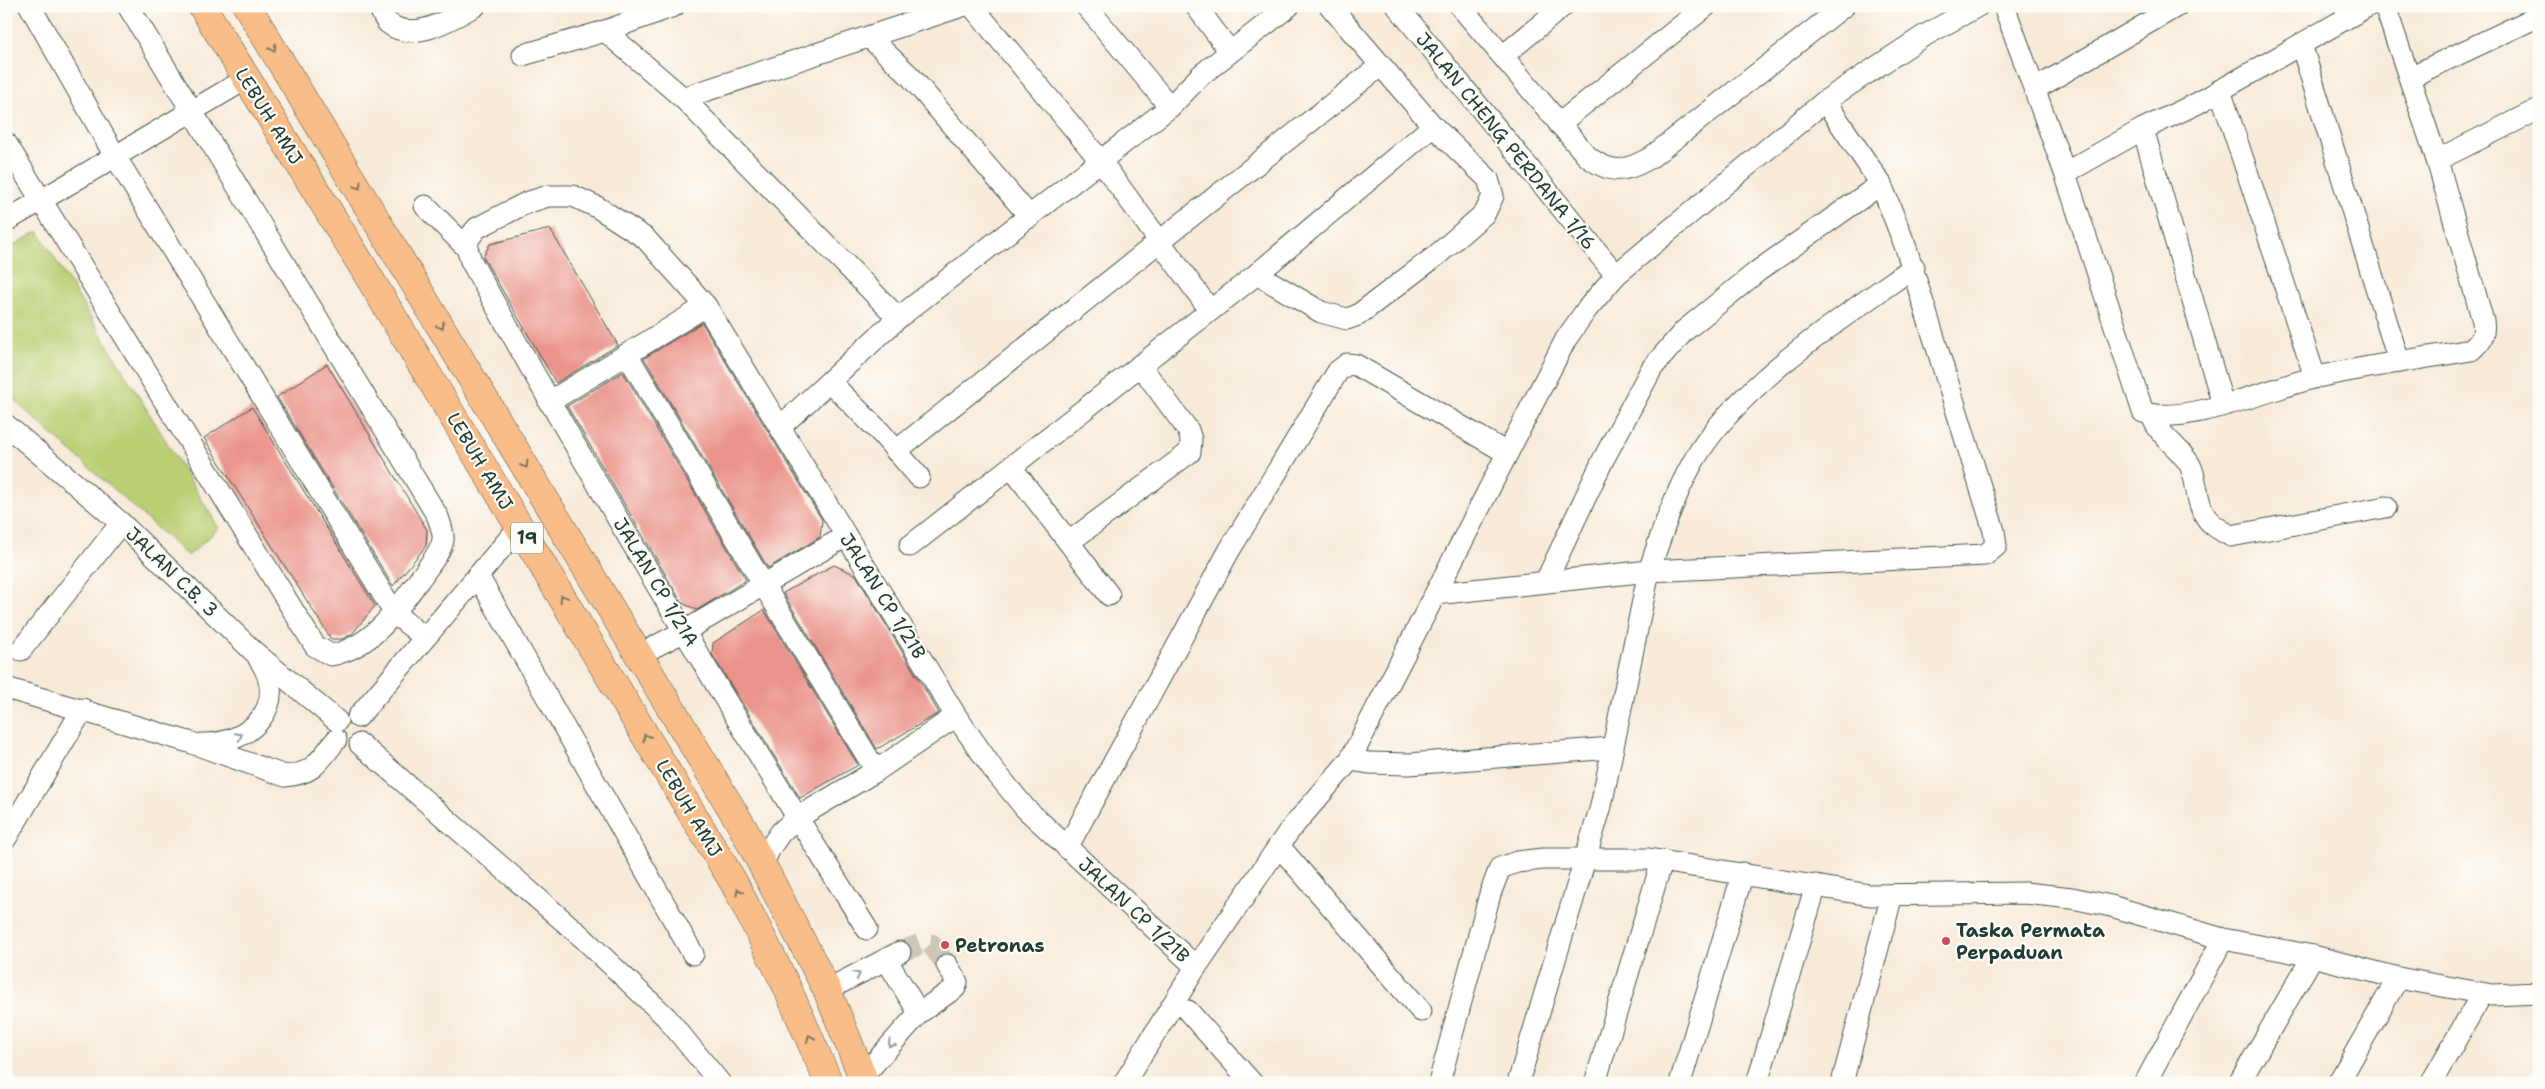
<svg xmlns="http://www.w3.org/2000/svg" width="2545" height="1089" font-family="'Shantell Sans',sans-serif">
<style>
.green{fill:#bacf73;stroke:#6c8654}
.building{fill:#ea948c}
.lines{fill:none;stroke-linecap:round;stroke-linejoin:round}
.minor-tunnel{stroke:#cdc7b8;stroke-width:21;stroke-dasharray:21 11;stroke-linecap:butt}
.minor-casing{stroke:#40574d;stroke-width:23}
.highway-casing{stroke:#40574d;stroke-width:29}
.minor{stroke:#fff;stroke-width:21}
.highway{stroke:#f8bd89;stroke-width:28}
.oneway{stroke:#81775a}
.oneway2{stroke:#8f9e9a}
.poi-dot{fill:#d1495b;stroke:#fdfcf7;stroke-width:2}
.labels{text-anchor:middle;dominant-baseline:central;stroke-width:4.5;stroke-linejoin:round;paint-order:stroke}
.shield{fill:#fdfcf7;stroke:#62766e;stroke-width:1}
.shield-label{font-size:18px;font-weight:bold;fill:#1f3d34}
.street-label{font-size:19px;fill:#1f3d34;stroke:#fdfcf7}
.poi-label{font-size:19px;font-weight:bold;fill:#1f3d34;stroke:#fdfcf7;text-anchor:start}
</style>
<rect width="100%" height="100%" fill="#fdfcf7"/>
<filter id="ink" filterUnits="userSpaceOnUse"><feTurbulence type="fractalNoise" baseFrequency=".02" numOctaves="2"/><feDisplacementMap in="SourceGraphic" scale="10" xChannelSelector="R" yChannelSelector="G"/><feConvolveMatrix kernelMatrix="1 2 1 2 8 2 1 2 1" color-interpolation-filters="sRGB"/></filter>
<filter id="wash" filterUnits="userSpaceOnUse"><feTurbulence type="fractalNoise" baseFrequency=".0096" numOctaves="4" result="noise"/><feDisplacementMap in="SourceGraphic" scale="20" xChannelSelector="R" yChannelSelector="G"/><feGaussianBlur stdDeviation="1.12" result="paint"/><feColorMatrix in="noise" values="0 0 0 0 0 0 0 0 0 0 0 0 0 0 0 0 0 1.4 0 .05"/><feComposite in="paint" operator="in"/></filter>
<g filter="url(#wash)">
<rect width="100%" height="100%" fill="#f8ead9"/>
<!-- green -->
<polygon class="green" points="38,231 219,528 188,556 6,393 6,250"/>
<g id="blocks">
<!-- building -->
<g class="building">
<polygon points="550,229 618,345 556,383 483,257 490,244"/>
<polygon points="702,323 822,520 820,537 768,568 644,358"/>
<polygon points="327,364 427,530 426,546 393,586 277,397"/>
<polygon points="623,372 746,580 697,610 682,603 567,406"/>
<polygon points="252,407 375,606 352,634 342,639 331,639 204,438"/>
<polygon points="834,565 856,575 939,713 877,749 783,593"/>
<polygon points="764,610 858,765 800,798 712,654 713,643"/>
</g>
</g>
</g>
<g filter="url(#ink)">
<use href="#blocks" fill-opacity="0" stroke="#40574d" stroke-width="1"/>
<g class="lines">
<!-- minor-tunnel -->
<polyline class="minor-tunnel" points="900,952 923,943 931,944 947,965"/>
<defs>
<g id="minor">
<polyline points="30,6 115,156 395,614 424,637"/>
<path d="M379,6C381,11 384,20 388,23C414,44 451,18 475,6"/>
<polyline points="972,6 1100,160 1210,310"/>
<polyline points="1086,6 1170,107"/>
<polyline points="1196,6 1230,52"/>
<polyline points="1397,6 1616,275"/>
<path d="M1460,6L1587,156C1611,175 1625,172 1650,158L1844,6"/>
<path d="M2004,6L2065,173L2143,412C2183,427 2274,387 2317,377C2368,366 2419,359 2471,350C2482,341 2485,335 2483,321L2437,160L2385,6"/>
<polyline points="605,31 683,98 898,318"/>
<polyline points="870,38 910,76 1030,217"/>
<polyline points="2301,44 2399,362"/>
<polyline points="523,55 605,31 674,6"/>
<polyline points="1503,56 1563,6"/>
<polyline points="2410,77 2539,16"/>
<polyline points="2035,89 2177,6"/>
<polyline points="2220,90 2315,377"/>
<polyline points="683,98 962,6"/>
<polyline points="1559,124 1706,6"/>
<polyline points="2143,129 2223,405"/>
<path d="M6,143L315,646L331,655C374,647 400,606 424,573C430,564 441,551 443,540C444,533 440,523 438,517L128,6"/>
<polyline points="2437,160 2539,109"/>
<polyline points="2065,173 2143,129 2198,103 2368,6"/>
<polyline points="425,206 467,248"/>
<polyline points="6,221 246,79"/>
<polyline points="1257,274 1321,312 1347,319 1358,315 1437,255 1485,213 1493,196 1488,179 1433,126"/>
<polyline points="627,354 763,584 876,771"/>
<polyline points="830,382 881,433 919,477"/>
<polyline points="549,402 706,306"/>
<path d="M2152,415C2158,436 2179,446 2190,465C2198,480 2195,501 2206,517C2211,525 2222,531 2231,536L2386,507"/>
<polyline points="6,425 121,523 253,651 337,721"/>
<polyline points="780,427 898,318 1170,107 1201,75 1289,6"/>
<polyline points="896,451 1380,66"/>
<polyline points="1012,468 1109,595"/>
<polyline points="1069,542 1190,452 1191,439 1188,430 1140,365"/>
<polyline points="910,546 1257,274 1433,126 1330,6"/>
<polyline points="478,576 693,954"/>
<polyline points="1546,581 1603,460 1652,368 1684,331 1758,271 1881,184"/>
<polyline points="1435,594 1649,571 1985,555 1996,546 1994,531 1906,248 1881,184 1825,101"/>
<polyline points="21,650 121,523"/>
<polyline points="638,655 685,631 846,536"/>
<path d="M6,688L192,743L285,776C314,774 319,761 336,740"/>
<polyline points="358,717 520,526"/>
<path d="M202,744C250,745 291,705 259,659"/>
<polyline points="360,744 582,937 666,1017 720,1083"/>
<polyline points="1350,760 1369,763 1409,764 1611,748"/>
<polyline points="6,838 83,709"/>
<polyline points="1279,846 1421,1011"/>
<polyline points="1067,848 1229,551 1338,371 1347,364 1356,365 1507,453"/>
<polyline points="762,866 770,848 781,832 797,818 876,771 956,716"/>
<path d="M867,929C729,710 596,487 471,261L467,248L469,238L477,228L526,203L548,196H573L597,207L645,238L706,306L956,716L993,769L1025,808L1196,967"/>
<polyline points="886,959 919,1013"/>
<polyline points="827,990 900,952"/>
<polyline points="1188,1011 1252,1083"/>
<polyline points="863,1076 919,1013 955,988 957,982 947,965"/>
<polyline points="1124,1083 1196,967 1289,831 1350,760 1566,339 1587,309 1616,275 1825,101 1922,37 1978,6"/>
<polyline points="1439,1083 1490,894 1500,868 1517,862 1543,859 1649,859 1870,895 2025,893 2072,898 2111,906 2223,939 2313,956 2398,978 2492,995 2539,993"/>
<path d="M1518,1083L1601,806L1649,571C1661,535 1674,496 1693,462C1735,387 1843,317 1914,267"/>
<polyline points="1595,1083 1662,861"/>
<polyline points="1680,1083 1743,873"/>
<polyline points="1757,1083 1816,885"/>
<polyline points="1842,1083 1892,895"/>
<polyline points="2145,1083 2223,939"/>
<polyline points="2239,1083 2313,956"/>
<polyline points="2338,1083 2398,978"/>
<polyline points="2431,1083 2482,994"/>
</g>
<g id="highway">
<polyline points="202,6 361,264 734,883 786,985 829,1083"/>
<polyline points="247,6 742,826 827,990 865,1083"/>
</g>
</defs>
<!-- minor casing -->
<use href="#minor" class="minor-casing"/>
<!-- highway casing -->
<use href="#highway" class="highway-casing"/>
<!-- minor -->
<use href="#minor" class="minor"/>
<!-- highway -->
<use href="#highway" class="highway"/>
</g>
<!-- one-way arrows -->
<defs><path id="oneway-chevron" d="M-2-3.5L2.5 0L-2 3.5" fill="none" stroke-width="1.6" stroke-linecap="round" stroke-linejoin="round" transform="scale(1.25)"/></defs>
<g class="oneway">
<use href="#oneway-chevron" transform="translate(273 48) rotate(58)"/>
<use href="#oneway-chevron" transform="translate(358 186) rotate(59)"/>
<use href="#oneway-chevron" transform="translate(441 326) rotate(59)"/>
<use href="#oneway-chevron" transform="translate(525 465) rotate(59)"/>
<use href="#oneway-chevron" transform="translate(563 598) rotate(-121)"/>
<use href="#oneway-chevron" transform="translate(646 737) rotate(-121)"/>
<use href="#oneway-chevron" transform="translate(739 892) rotate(-118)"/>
<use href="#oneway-chevron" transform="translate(810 1038) rotate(-112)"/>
</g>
<g class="oneway2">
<use href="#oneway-chevron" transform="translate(239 736) rotate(-27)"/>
<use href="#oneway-chevron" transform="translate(857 975) rotate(-28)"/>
<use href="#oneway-chevron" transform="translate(891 1044) rotate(132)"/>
</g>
</g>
<!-- markers -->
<g class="poi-dot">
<circle cx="1946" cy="941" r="5"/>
<circle cx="945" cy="945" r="5"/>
</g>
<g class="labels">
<!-- shield labels -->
<rect class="shield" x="511" y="522.5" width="32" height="31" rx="4"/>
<g class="shield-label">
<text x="527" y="538">19</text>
</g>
<!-- street labels -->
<g class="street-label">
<text transform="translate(269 116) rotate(58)">LEBUH AMJ</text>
<text transform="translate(1506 141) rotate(51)">JALAN CHENG PERDANA 1/16</text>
<text transform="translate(480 461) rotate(59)">LEBUH AMJ</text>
<text transform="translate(172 572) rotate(44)">JALAN C.B. 3</text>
<text transform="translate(656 582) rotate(59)">JALAN CP 1/21A</text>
<text transform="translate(883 596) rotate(58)">JALAN CP 1/21B</text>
<text transform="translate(689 808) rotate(59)">LEBUH AMJ</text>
<text transform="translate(1134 910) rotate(43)">JALAN CP 1/21B</text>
</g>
<!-- poi labels -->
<g class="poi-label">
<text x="1956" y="930">Taska Permata<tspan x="1956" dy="22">Perpaduan</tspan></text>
<text x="955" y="945">Petronas</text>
</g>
</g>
<!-- margin -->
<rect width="2545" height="1089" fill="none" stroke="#fdfcf7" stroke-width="25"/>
</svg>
